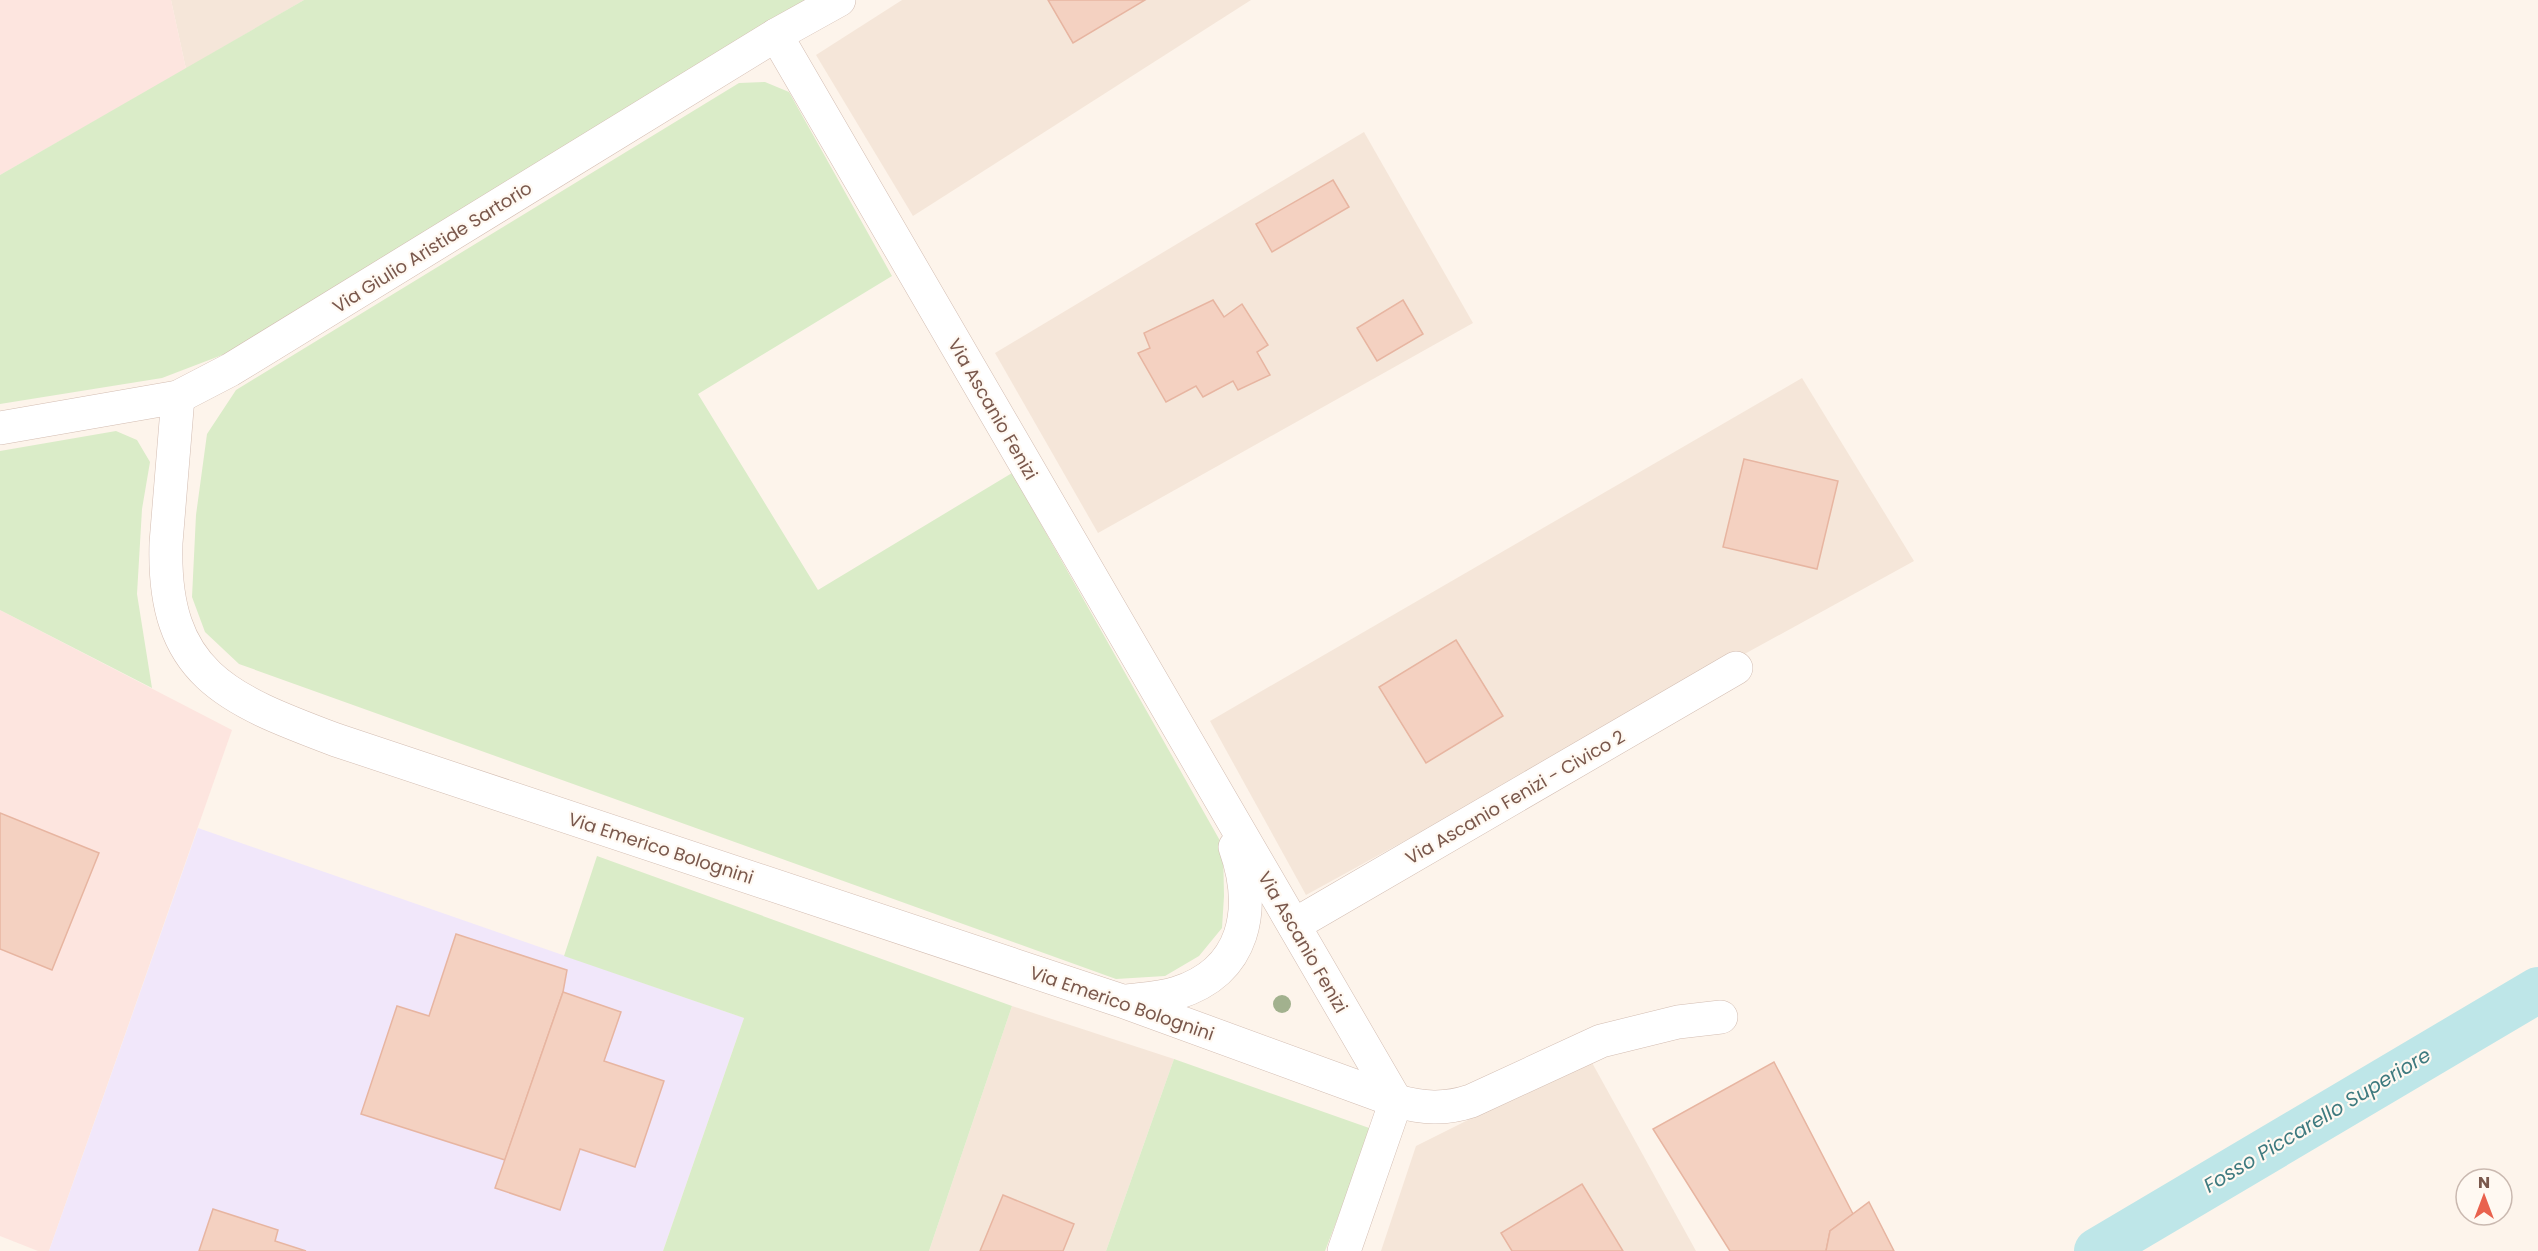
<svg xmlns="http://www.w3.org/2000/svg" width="2538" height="1251" font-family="Poppins,sans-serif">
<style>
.residential{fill:#f5e6d9}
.commercial{fill:#fde5df}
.education{fill:#f1e7fa}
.green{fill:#daecc8}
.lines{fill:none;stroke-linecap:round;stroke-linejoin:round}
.canal{stroke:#bee6e8;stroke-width:46}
.building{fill:#f4d1c1;stroke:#e7b5a1;stroke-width:1.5}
.street-casing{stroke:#d3bdb2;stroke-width:34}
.street{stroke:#fff;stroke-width:33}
.tree{fill:#a2b18e}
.labels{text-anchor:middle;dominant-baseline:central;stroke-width:4.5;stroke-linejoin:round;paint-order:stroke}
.street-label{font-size:18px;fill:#7a584c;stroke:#fff9f2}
.water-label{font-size:20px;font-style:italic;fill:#3e7a7f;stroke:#fff9f2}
</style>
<rect width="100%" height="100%" fill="#fdf4eb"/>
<!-- residential -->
<g class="residential">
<polygon points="171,0 304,0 186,69"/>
<polygon points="902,0 1251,0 913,216 816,55"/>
<polygon points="1364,132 1473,323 1098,533 995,353"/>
<polygon points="1802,378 1914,561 1306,895 1210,721"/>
<polygon points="1012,1006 1174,1059 1106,1251 929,1251"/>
<polygon points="1590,1059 1696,1251 1381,1251 1416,1146"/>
</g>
<!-- commercial -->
<g class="commercial">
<polygon points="0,0 171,0 186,69 0,175"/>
<polygon points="0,610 232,730 49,1251 38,1251 0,1236"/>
</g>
<!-- education -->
<polygon class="education" points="198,828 744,1018 663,1251 49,1251"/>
<!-- green -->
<g class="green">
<polygon points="304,0 805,0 251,344 162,378 0,404 0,175"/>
<polygon points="765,82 789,92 892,276 698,394 818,590 1012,473 1223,846 1224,896 1222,928 1199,956 1165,976 1116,979 239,664 205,632 192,597 196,515 207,434 236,390 739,83"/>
<polygon points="116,431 137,440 150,462 142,509 137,594 152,688 0,610 0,451"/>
<polygon points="597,856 1012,1006 929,1251 663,1251 744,1018 564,956"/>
<polygon points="1174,1059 1372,1129 1325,1251 1106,1251"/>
</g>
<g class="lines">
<!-- canal -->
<polyline class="canal" points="2097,1251 2538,990"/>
</g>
<!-- building -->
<g class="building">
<polygon points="1048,0 1145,0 1073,43"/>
<polygon points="1333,180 1349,207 1272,252 1256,224"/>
<polygon points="1213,300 1224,317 1242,304 1268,345 1257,352 1270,375 1238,390 1233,381 1203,397 1196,386 1166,402 1138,353 1150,348 1144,333"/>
<polygon points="1403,300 1423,334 1377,361 1357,328"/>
<polygon points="1744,459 1838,481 1817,569 1723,547"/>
<polygon points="1456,640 1503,716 1426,763 1379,687"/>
<polygon points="0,813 99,853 52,970 0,949"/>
<polygon points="456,934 567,970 563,992 505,1160 361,1114 397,1006 429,1016"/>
<polygon points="563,992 621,1012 604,1061 664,1081 635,1167 580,1149 560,1210 495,1188"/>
<polygon points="1774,1062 1853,1214 1830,1231 1826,1251 1730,1251 1653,1129"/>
<polygon points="1582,1184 1623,1251 1512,1251 1501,1233"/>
<polygon points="1003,1195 1074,1224 1063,1251 980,1251"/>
<polygon points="1869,1202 1894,1251 1826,1251 1830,1231"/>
<polygon points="213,1209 278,1230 275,1241 306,1251 199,1251"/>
</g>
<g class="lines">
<defs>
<g id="street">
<polyline points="776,35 1396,1101"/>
<path d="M178,397L166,543C162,674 227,699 336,740L1122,1001L1396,1101"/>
<polyline points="0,428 178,397 230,370 776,35 839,0"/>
<polyline points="1294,925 1736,668"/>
<path d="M1127,1001C1143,999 1161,998 1177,993C1246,971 1257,909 1235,847"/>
<path d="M1344,1251L1396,1101C1423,1108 1444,1110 1471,1101L1601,1041L1678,1022L1721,1017"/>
</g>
</defs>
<!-- street casing -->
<use href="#street" class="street-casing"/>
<!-- street -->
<use href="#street" class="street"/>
</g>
<!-- trees -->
<circle class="tree" cx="1282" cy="1004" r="9"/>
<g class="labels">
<!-- street labels -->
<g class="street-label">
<text transform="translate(432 247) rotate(-32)">Via Giulio Aristide Sartorio</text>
<text transform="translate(993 409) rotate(60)">Via Ascanio Fenizi</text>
<text transform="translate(1515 797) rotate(-30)">Via Ascanio Fenizi - Civico 2</text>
<text transform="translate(661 848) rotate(18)">Via Emerico Bolognini</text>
<text transform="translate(1303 942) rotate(60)">Via Ascanio Fenizi</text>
<text transform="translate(1122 1003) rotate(19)">Via Emerico Bolognini</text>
</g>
<!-- water labels -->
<g class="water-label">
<text transform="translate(2317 1120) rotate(-31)">Fosso Piccarello Superiore</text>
</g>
</g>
<!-- north arrow -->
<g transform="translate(2484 1197)"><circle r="28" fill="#fff9f2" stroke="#cab9b0" stroke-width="1.5"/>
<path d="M0-4.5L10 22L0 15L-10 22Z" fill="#e9624e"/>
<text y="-9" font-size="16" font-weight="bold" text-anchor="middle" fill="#7a584c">N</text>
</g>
</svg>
